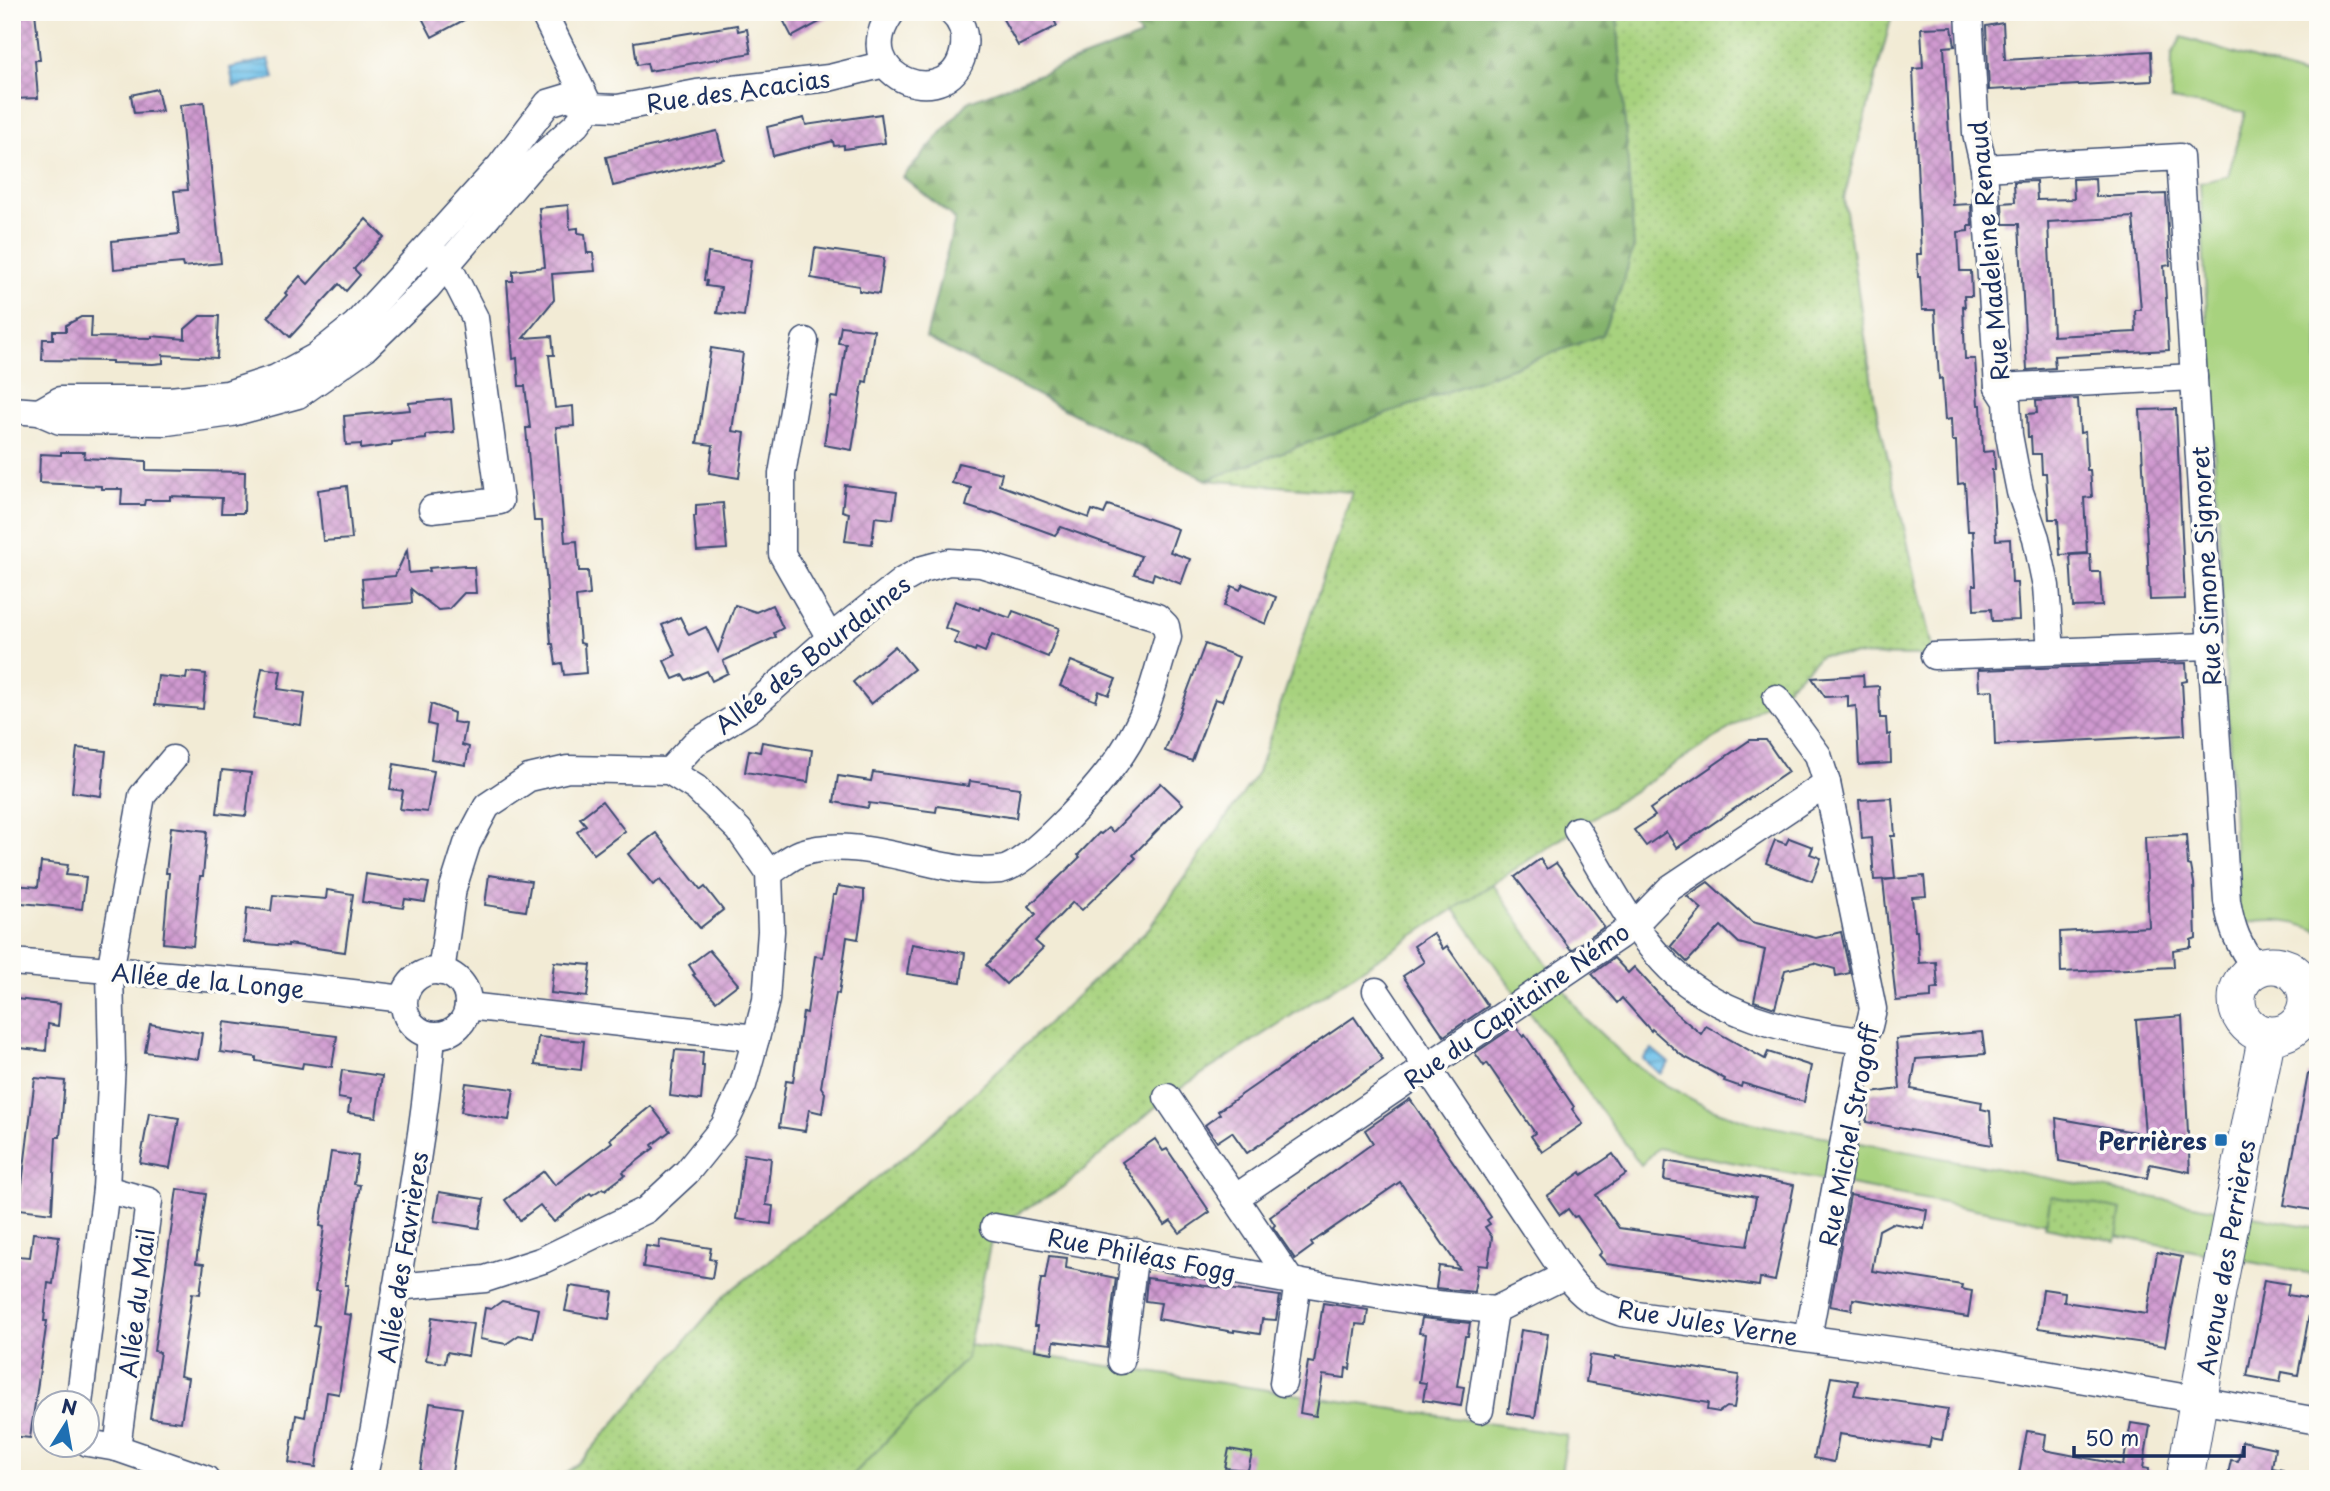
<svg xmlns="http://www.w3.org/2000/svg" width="2330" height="1491" font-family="'Playpen Sans',sans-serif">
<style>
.green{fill:#a7d27e;stroke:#61806e;stroke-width:2}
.forest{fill:url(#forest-firs);stroke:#507266;stroke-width:2}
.park{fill:url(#park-dots);stroke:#61806e;stroke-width:2}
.water{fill:url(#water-rules);stroke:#4478a4;stroke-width:2}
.building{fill:url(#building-cross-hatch);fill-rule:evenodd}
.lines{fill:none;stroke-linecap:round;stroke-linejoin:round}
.street-casing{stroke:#3b4b70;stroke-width:29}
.secondary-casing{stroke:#3b4b70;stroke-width:39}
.street{stroke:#fff;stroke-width:26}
.secondary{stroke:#fff;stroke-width:37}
.poi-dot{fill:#1f6fb2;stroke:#fdfcf7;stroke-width:2.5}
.labels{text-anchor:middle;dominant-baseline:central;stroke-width:7;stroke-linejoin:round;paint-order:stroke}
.street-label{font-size:24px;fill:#1b2f5e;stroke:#fdfcf7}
.poi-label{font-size:24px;font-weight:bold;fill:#1b2f5e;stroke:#fdfcf7;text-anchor:end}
</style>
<defs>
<pattern id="forest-firs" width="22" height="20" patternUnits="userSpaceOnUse" patternTransform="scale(1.75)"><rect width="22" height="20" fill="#85b46d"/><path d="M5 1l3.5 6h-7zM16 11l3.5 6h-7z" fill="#6c935d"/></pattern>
<pattern id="park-dots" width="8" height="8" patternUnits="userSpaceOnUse" patternTransform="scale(1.75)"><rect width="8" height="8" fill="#a7d27e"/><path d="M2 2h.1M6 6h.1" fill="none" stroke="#8fb56f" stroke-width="1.8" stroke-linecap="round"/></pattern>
<pattern id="water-rules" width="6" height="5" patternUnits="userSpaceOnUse" patternTransform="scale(1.75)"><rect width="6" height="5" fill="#6ec1ea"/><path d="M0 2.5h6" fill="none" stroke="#5a9dc1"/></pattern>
<pattern id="building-cross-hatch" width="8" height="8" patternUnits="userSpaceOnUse" patternTransform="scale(1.75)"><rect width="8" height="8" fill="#d09ad0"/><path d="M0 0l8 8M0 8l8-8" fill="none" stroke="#a87eac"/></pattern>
</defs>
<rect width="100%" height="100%" fill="#fdfcf7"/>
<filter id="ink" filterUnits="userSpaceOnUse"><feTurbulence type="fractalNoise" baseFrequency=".0143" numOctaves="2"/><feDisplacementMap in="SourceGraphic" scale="14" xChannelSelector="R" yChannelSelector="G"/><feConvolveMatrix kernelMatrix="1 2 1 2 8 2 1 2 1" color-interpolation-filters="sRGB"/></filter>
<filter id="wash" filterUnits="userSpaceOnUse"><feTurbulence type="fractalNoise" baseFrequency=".00686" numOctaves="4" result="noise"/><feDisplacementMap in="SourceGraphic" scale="28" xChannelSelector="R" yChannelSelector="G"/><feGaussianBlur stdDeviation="1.57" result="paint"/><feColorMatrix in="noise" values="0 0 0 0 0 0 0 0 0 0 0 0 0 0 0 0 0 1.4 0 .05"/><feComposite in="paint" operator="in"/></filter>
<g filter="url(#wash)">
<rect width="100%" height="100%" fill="#f2ebd5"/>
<!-- green -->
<g class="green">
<path d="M2182,37L2318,80V931C2289,919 2270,919 2239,924L2200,183L2228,176L2245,112L2171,100L2172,54Z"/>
<polygon points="1493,884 1584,1018 1629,1060 1662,1083 1706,1107 1752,1123 2318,1228 2318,1275 1658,1148 1641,1165 1454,909"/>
<polygon points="969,1345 1567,1435 1560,1479 846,1479 850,1478 966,1359"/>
</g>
<!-- forest -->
<polygon class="forest" points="1124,12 1617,12 1634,246 1623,283 1602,335 1207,480 1076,415 926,338 955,219 903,177 969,101 1141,36"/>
<!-- park -->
<g class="park">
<polygon points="1617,12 1893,12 1844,198 1875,403 1934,656 1821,655 1776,698 1167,1097 1064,1187 994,1227 966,1359 850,1478 559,1479 584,1458 725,1295 918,1146 1149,928 1258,772 1352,492 1207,480 1602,335 1623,283 1634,246"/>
<polygon points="2051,1196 2122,1210 2116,1241 2045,1227"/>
</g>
<!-- water -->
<g class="water">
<polygon points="269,59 274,78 234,87 230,68"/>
<polygon points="1652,1049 1669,1063 1660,1074 1643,1059"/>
</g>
<g id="blocks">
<!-- building -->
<g class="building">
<polygon points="12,12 35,12 40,60 35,60 38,98 12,99"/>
<polygon points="419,12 479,12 432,37"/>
<polygon points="779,12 838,12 792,37"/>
<polygon points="999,12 1050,12 1057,26 1018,46"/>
<polygon points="2003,23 2005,60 2151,51 2152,81 1989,90 1986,26"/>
<polygon points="737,25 738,31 747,29 751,53 649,71 647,63 637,65 634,42"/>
<polygon points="1952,27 1955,46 1944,47 1953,205 1971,204 1972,226 1968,226 1968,231 1958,232 1960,271 1971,271 1972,296 1964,296 1965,307 1963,306 1965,359 1975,359 1978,405 1981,405 1983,452 1994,451 1995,470 1992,470 1996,540 2010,539 2012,583 2017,583 2019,620 1992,621 1991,609 1974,610 1973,585 1976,585 1973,531 1968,531 1965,483 1958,484 1956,441 1952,441 1951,419 1945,420 1942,378 1939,379 1935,310 1922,310 1920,277 1918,277 1917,254 1921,254 1913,69 1923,68 1921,28"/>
<polygon points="157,89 162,111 134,113 131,95"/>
<polygon points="204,102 221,263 183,267 182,263 114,269 112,241 179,234 174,191 188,190 180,105"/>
<polygon points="881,114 885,143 844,149 844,145 834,146 833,141 773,156 767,127 804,118 806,125"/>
<polygon points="717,131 724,159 613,186 606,157"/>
<path d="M2095,178L2096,197L2166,194L2170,265L2164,266L2169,350L2054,356L2055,368L2027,370L2019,224H2003L2002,203L2015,202L2014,182L2036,181L2037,200L2074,199L2073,179ZM2133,217L2141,310H2135L2136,332L2053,336L2048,222Z"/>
<polygon points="568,205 570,229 578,228 578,233 585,234 587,253 593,253 595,271 552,274 554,300 523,338 552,336 554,355 549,355 555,408 573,406 574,426 556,427 565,542 577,541 579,571 588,571 590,595 576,597 580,643 584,644 586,673 564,675 562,663 556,664 553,644 551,644 542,521 534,521 526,428 530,428 525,386 519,386 517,358 513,359 507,281 513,281 513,271 545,267 539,208"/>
<polygon points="366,219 384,237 354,269 360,275 346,291 339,284 290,337 268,316 287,295 285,293 300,276 308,284"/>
<polygon points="815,248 884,258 879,294 859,291 859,286 811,278"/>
<polygon points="708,253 751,260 744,316 717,313 721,288 706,286 707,281 704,280"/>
<polygon points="200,316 219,316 217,358 163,355 163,363 153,364 112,363 112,361 42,360 43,339 53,339 53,331 66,331 66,325 81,317 92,317 91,337 152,338 152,336 185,339 185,329"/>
<polygon points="841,326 874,330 867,382 863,381 852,450 824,445 831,397 838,398 846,344 838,343"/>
<polygon points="711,348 743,353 732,431 745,433 739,478 709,473 713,445 697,443"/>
<polygon points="451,399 454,432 426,435 426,439 392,442 392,445 361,449 361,444 346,445 344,416 410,410 409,403"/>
<polygon points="2078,399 2080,433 2085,432 2087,470 2090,470 2092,497 2084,498 2087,553 2060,555 2058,519 2049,519 2046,473 2042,473 2041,454 2032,454 2031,437 2028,437 2027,414 2037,413 2036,401"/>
<polygon points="2176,409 2185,599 2150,600 2140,410"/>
<polygon points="61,452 85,452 84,458 146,461 146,470 245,472 244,513 221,513 222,498 170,496 170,500 145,500 144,505 121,505 122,489 101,489 101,486 39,483 40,454 61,455"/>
<polygon points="958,463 1002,473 999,485 1089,518 1092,510 1104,514 1108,505 1178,529 1170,552 1190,559 1181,584 1154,573 1152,580 1134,574 1141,556 1061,527 1055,535 992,512 991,514 966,506 971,488 952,483"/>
<polygon points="845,485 897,492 893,519 875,517 872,544 845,541 849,513 842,511"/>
<polygon points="347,486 352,539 323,541 318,490"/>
<polygon points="723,503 727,549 697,551 694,516 696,516 696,505"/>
<polygon points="407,550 409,573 430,571 429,568 464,565 464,567 474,567 476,593 464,593 449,609 438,610 411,589 412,603 364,607 362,579 395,576"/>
<polygon points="2090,554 2091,572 2100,572 2102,606 2073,607 2070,555"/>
<polygon points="1243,584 1276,597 1266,624 1224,606 1232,586 1240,590"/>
<polygon points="955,601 979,610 980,607 1010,618 1013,611 1059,628 1048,657 992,634 985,652 976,648 975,651 954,643 959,633 945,628"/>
<polygon points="735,605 756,612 772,605 783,628 774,633 776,637 723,661 728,673 712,681 707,671 686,680 683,675 673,679 664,661 676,655 662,625 680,617 689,635 706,627 718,652"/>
<polygon points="1205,644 1239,657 1222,701 1215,699 1192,761 1165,751"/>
<polygon points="895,646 914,669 871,704 853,682"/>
<polygon points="1071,661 1116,679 1109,695 1099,691 1096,701 1060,686"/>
<polygon points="2186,663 2187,681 2182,682 2185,735 1995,745 1993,690 1979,691 1978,670"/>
<polygon points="262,668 281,671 278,689 305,693 301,725 253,718"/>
<polygon points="187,672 206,674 203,709 155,705 158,676 186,679"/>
<polygon points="1863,675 1864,687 1879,686 1880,718 1886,718 1887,735 1890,734 1891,763 1859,765 1856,706 1848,707 1848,696 1825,697 1812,678"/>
<polygon points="431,704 454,713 453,722 466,724 462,745 469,747 466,765 431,759 436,726 428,724"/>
<polygon points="1750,740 1766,740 1788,772 1677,848 1666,832 1646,846 1634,830 1655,816 1650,809"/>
<polygon points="762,742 812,750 808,782 745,772 749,750 760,752"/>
<polygon points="77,748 106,751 101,796 72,792"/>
<polygon points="394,764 434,771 427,812 400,809 403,791 390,789"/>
<polygon points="222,770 251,773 246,816 217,813"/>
<polygon points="873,772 969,786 970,781 1020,788 1016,818 937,806 936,812 869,803 868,808 834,802 838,776 871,781"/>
<polygon points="1161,783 1183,804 1133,855 1136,858 1082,910 1073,902 1035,941 1043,948 1006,984 986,965 1036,914 1029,906 1080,857 1078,855 1099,833 1101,834 1108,828 1113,832"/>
<polygon points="1892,798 1895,836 1891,836 1895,879 1874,880 1871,838 1862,839 1859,800"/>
<polygon points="602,801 625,831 594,854 577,832 586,825 580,818"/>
<polygon points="171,827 207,831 203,876 200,876 193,946 163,943 169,873 166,873"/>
<polygon points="656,833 701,890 705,887 723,910 700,928 660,880 653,885 628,854"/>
<polygon points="2186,835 2188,865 2191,866 2194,883 2196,938 2191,940 2191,947 2173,950 2174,967 2061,972 2060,932 2149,927 2145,837"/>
<polygon points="1789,838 1813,847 1810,854 1821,858 1812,881 1766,863 1775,840 1786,844"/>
<polygon points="1540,859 1547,869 1556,863 1604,927 1571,950 1515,877"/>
<polygon points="41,862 68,865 66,875 86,877 82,909 12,902 12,885 38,887"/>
<polygon points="366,874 429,883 425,902 405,899 403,908 362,902"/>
<polygon points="489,875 531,881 526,911 485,905"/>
<polygon points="1924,876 1926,896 1912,897 1915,931 1917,931 1919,963 1936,962 1938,988 1931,989 1931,998 1896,1001 1883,880"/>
<polygon points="1708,882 1752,922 1816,938 1841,932 1850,973 1836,976 1835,969 1814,963 1785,970 1775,1008 1754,1001 1765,950 1739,943 1721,926 1687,962 1671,946 1702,909 1687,896"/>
<polygon points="838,886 864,890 864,900 858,939 847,937 839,994 836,993 821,1087 825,1093 822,1113 809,1110 805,1131 779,1127 786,1081 793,1082 803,1012 807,1013 815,956 823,957 833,895 836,895"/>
<polygon points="327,890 353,894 345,952 288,944 288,946 244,942 247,908 271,911 273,895 326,899"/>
<polygon points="1433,933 1443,949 1447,946 1488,1006 1444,1036 1403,976 1424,962 1414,946"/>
<polygon points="912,944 965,953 961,982 907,974"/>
<polygon points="709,950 738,984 716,1001 693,975 695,974 689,965"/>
<polygon points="1614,958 1628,973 1634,967 1676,1013 1701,1034 1706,1026 1765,1059 1768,1052 1811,1066 1804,1102 1742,1083 1741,1087 1724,1081 1725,1079 1681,1055 1652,1029 1651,1031 1622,998 1617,1003 1592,974"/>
<polygon points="554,962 591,965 587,997 551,993"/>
<polygon points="16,999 60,1004 58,1026 48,1024 46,1051 12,1047"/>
<polygon points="2182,1016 2190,1172 2150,1164 2147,1178 2059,1161 2056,1118 2145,1134 2136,1020"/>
<polygon points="1354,1017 1383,1060 1247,1153 1232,1132 1217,1142 1205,1125 1220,1114 1218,1111"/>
<polygon points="224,1022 337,1036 332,1067 303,1063 302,1068 256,1061 256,1057 220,1052"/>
<polygon points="150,1024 202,1033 198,1059 145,1052"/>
<polygon points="1515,1026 1523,1037 1525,1035 1574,1107 1572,1109 1583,1124 1542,1152 1531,1136 1535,1133 1487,1063 1484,1066 1475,1053"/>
<polygon points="1982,1032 1985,1054 1916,1059 1911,1089 1982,1102 1981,1109 1990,1111 1992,1145 1866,1122 1871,1093 1900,1089 1896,1039"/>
<polygon points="538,1037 584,1041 581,1070 535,1065"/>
<polygon points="675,1050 703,1052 702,1066 704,1066 701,1100 670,1096"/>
<polygon points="342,1070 382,1076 376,1117 348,1113 350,1100 338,1098"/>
<polygon points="2308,1074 2318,1075 2318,1211 2284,1205"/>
<polygon points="35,1078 65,1081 60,1137 56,1137 52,1213 19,1209"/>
<polygon points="466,1083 514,1089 509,1120 461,1112"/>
<polygon points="1410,1099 1491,1217 1487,1220 1490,1224 1485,1227 1492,1237 1488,1266 1478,1265 1474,1292 1436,1288 1439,1266 1460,1269 1400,1182 1311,1243 1313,1246 1295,1259 1273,1227 1275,1225 1270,1217 1373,1143 1365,1130"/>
<polygon points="651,1106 670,1131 652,1145 654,1148 623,1172 625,1175 605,1190 603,1188 592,1195 590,1193 554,1222 540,1205 520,1220 505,1200 544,1171 555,1185 612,1142 610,1139"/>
<polygon points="149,1113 179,1118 170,1168 140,1163"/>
<polygon points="1155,1139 1163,1151 1167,1149 1210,1212 1180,1233 1171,1221 1165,1225 1122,1162"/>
<polygon points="331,1152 358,1156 354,1184 360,1185 345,1285 348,1285 344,1314 351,1315 344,1361 339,1394 327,1392 316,1467 289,1463 296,1415 305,1417 319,1326 314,1325 319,1292 315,1292 324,1227 320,1226"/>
<polygon points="744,1154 771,1158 766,1205 773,1206 771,1224 736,1219"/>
<polygon points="1613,1154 1626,1174 1596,1195 1619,1228 1747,1246 1756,1197 1664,1180 1666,1161 1794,1185 1775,1281 1760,1278 1759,1286 1607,1264 1599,1255 1602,1252 1577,1216 1574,1217 1568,1209 1560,1215 1547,1196 1581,1172 1582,1175"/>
<polygon points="177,1189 206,1194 196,1263 204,1264 200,1294 192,1293 180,1376 188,1378 181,1422 150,1418 160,1352 154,1351"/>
<polygon points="439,1192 484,1199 479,1228 434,1221"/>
<polygon points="1850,1195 1927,1210 1924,1229 1892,1223 1879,1230 1872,1271 1962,1285 1961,1289 1972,1291 1968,1317 1853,1299 1852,1310 1830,1306"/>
<polygon points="33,1233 59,1236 53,1284 48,1283 44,1321 47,1321 30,1438 12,1436 13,1278 16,1256 30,1257"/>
<polygon points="660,1240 711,1248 709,1259 715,1260 712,1278 643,1267 646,1246 659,1248"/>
<polygon points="2157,1252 2182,1257 2165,1346 2038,1328 2043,1289 2065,1292 2064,1302 2147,1314"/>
<polygon points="1049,1256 1067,1258 1066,1268 1116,1278 1107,1348 1054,1341 1053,1353 1035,1350 1038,1326 1034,1326 1041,1279 1045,1279"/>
<polygon points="1147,1278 1280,1296 1276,1320 1262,1319 1260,1334 1234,1330 1234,1332 1158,1319 1161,1303 1145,1301"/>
<polygon points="2264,1280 2289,1284 2287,1295 2312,1299 2298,1375 2282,1372 2280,1382 2247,1376 2259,1316 2258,1315"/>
<polygon points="570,1286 613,1292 609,1319 565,1311"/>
<polygon points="502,1301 539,1309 533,1338 519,1335 506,1344 480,1339 485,1308 491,1309"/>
<polygon points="1323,1303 1368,1310 1366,1325 1356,1324 1350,1369 1346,1368 1345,1378 1323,1375 1316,1416 1300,1413 1308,1362 1314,1363"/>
<polygon points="432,1317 473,1324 468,1356 447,1352 445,1363 426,1360"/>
<polygon points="1422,1318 1470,1323 1468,1336 1465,1336 1457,1386 1464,1387 1461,1406 1423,1400 1426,1383 1419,1382 1426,1334 1419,1333"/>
<polygon points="1521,1330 1548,1334 1535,1417 1508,1413"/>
<polygon points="1590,1355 1615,1359 1615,1356 1739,1375 1734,1408 1726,1407 1719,1412 1707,1410 1708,1403 1586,1382"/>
<polygon points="1831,1377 1858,1381 1854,1395 1948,1409 1942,1440 1931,1438 1929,1447 1839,1434 1834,1462 1814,1458"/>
<polygon points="430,1403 462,1408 451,1479 419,1479"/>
<polygon points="2131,1423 2150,1426 2143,1468 2149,1469 2148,1479 2018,1479 2027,1431 2046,1434 2044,1450 2123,1465"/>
<polygon points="2242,1441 2275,1448 2272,1468 2283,1470 2282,1479 2227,1479 2231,1460 2238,1461"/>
<polygon points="1229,1449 1252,1453 1248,1470 1225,1468"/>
</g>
</g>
</g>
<g filter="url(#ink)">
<use href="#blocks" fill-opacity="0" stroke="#3b4b70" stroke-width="2"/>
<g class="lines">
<defs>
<g id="street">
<polyline points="543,12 590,107"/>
<path d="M892,12C843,79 956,117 964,47C966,34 961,20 951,12"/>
<polyline points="1969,12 1976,133 1984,168 1998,387 2007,401 2009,435 2015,467 2020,492 2036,538 2046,586 2051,651"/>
<path d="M1984,168L2180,157L2227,901C2232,930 2238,944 2256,969"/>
<polyline points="805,341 782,474 782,554 830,638"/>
<polyline points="1998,387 2194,377"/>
<polyline points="12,410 39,412 60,421 167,422 232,413 298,395 365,348 427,288 534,163 577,124 590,107"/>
<polyline points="39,412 60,400 170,400 227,394 276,378 315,357 355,325 427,247 500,166 548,103 568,97 590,107 618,108 697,93 829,78 885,64"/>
<polyline points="432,509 500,501 475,318 448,265 436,255"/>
<polyline points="1934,656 2209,646"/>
<polyline points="1776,698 1818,755 1827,783 1873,1009 1869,1026 1862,1041 1808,1338"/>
<path d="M669,771L695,743L750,709L830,638L902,581L923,569L949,562L981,564L1157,617L1166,626L1168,637C1159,663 1153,692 1142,717C1135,732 1125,750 1115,763C1097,788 1028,867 1000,870C938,877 862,832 801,853C790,857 779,867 769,873"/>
<path d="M1577,830C1602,871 1629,925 1662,960C1712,1016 1792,1032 1862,1041"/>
<polyline points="12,962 266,983 404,999"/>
<circle cx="436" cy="1003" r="32"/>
<path d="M1376,991L1566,1275C1585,1300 1592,1302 1622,1313L1994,1364L2318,1421"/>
<polyline points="468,1006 756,1038"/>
<polyline points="1167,1097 1291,1281 1418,1302 1495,1310 1566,1275"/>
<polyline points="1235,1198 1619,936 1635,924 1670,888 1827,783"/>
<polyline points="994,1227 1291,1281"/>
<polyline points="396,1287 485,1279 543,1260 646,1210 687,1172 724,1126 743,1085 756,1038 766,1000 771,931 769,873 739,830 696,788 669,771 568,769 529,778 487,806 467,844 453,888 441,972"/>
<polyline points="1121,1361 1135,1251"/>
<polyline points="1283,1383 1298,1282"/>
<polyline points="79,1404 106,1189 112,1061 110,971 142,796 173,759"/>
<polyline points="1480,1410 1495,1310"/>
<polyline points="88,1443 117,1448 149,1201 106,1189"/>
<polyline points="117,1448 206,1479"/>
<path d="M363,1479C379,1414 386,1349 397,1284C410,1201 426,1118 432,1035"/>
</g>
<g id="secondary">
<circle cx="2272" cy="1000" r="35"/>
<polyline points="2185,1479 2217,1292 2267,1035"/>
</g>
</defs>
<!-- street casing -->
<use href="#street" class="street-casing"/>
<!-- secondary casing -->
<use href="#secondary" class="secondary-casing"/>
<!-- street -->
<use href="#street" class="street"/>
<!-- secondary -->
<use href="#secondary" class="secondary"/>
</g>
</g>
<!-- markers -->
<rect class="poi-dot" x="2214" y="1133" width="14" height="14" rx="3.5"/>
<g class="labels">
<!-- street labels -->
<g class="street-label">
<text transform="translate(738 90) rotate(-8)">Rue des Acacias</text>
<text transform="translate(1988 251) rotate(-95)">Rue Madeleine Renaud</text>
<text transform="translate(2205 566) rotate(-93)">Rue Simone Signoret</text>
<text transform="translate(812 654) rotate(-38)">Allée des Bourdaines</text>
<text transform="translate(208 980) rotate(5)">Allée de la Longe</text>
<text transform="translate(1516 1005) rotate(-35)">Rue du Capitaine Némo</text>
<text transform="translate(1848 1135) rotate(-79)">Rue Michel Strogoff</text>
<text transform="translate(1142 1254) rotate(11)">Rue Philéas Fogg</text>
<text transform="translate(402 1257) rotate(-81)">Allée des Favrières</text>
<text transform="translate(2225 1257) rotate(-80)">Avenue des Perrières</text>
<text transform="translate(136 1303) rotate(-83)">Allée du Mail</text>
<text transform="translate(1708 1322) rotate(9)">Rue Jules Verne</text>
</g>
<!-- poi labels -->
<g class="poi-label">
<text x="2207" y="1140">Perrières</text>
</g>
</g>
<!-- margin -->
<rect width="2330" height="1491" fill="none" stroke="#fdfcf7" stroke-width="42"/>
<!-- north arrow -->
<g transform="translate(66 1424) rotate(11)"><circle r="33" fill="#fdfcf7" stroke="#a3aaba" stroke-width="2"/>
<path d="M0-5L12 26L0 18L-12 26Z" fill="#1f6fb2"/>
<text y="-10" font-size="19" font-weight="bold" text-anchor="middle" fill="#1b2f5e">N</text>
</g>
<!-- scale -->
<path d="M2074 1446v10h170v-10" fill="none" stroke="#1b2f5e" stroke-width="3.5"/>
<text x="2085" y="1446" font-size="21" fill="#1b2f5e" stroke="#fdfcf7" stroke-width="5" paint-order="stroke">50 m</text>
</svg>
